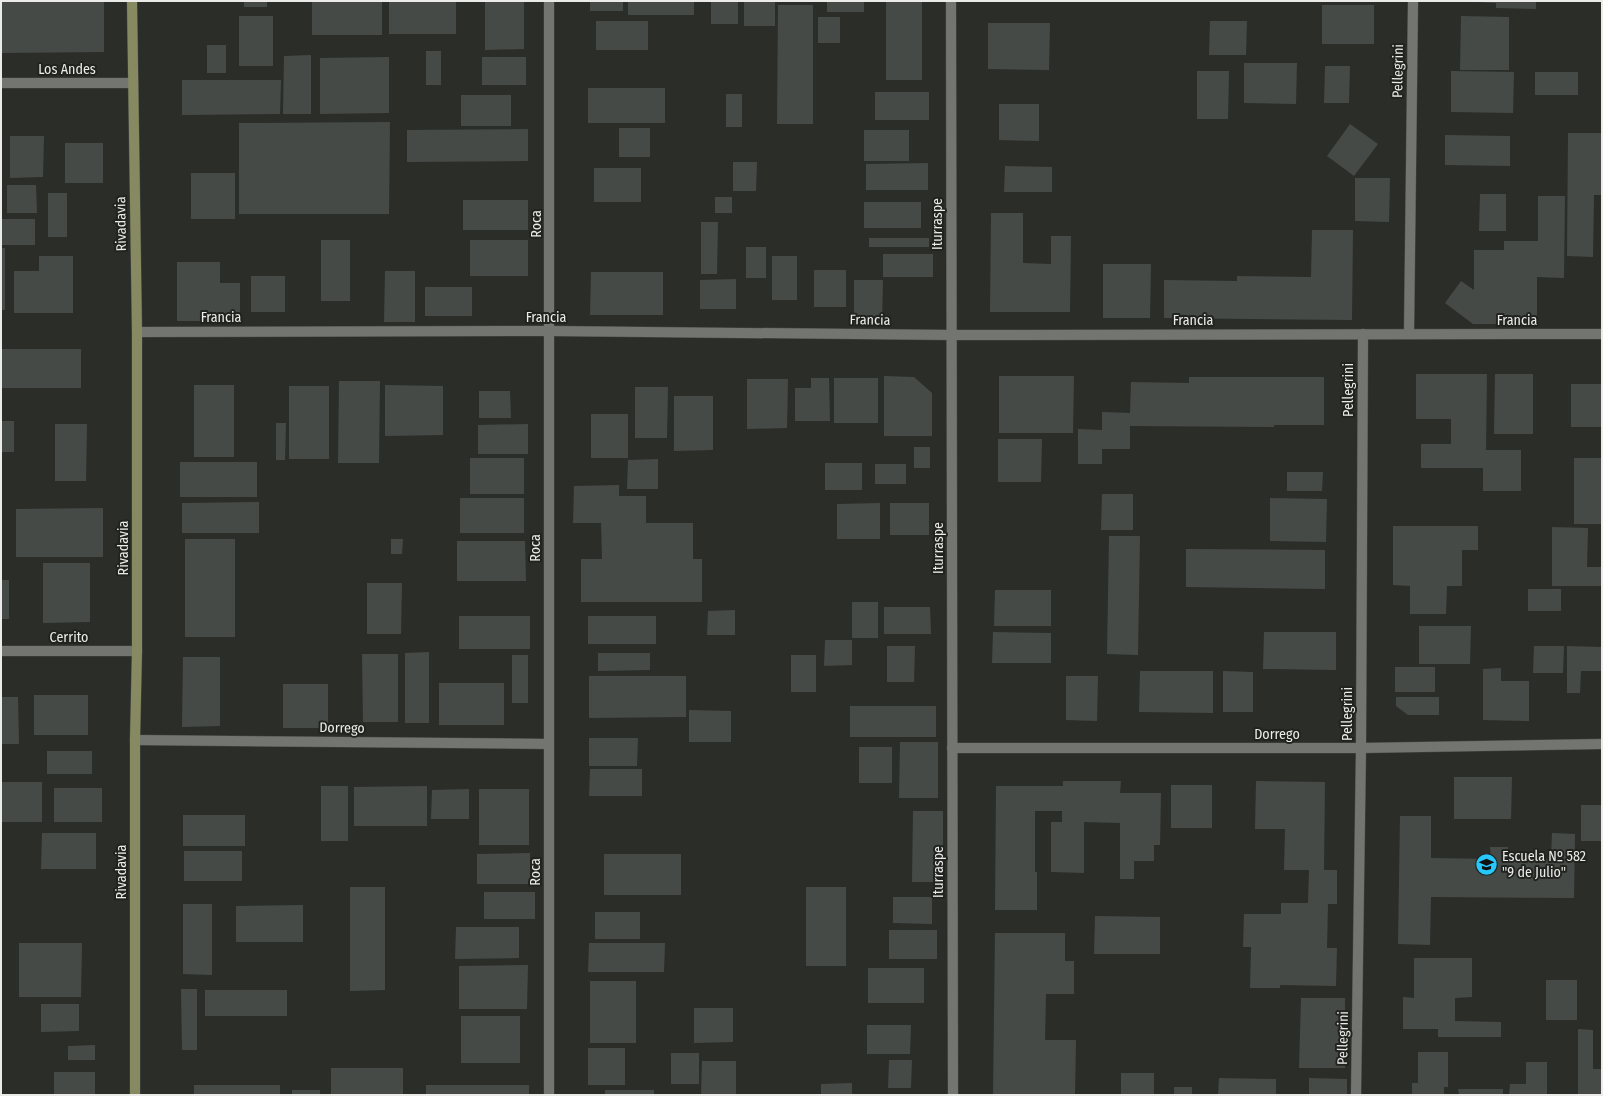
<svg xmlns="http://www.w3.org/2000/svg" width="1603" height="1096" font-family="'Fira Sans Condensed',sans-serif">
<style>
.building{fill:#464a47}
.lines{fill:none;stroke-linecap:round;stroke-linejoin:round}
.street-casing{stroke:#474946;stroke-width:11}
.secondary-casing{stroke:#474946;stroke-width:11}
.street{stroke:#727570;stroke-width:10}
.secondary{stroke:#878a60;stroke-width:10}
.labels{text-anchor:middle;dominant-baseline:central;stroke-width:4;stroke-linejoin:round;paint-order:stroke}
.street-label{font-size:14px;fill:#ebece9;stroke:#21231f}
.poi-label{font-size:14px;fill:#ebece9;stroke:#21231f;text-anchor:start}
</style>
<rect width="100%" height="100%" fill="#2b2d29"/>
<!-- building -->
<g class="building">
<polygon points="1,1 104,1 104,52 1,53"/>
<rect x="244" y="1" width="23" height="6"/>
<rect x="312" y="1" width="70" height="34"/>
<rect x="389" y="1" width="67" height="33"/>
<polygon points="485,1 524,1 524,49 485,50"/>
<rect x="590" y="1" width="33" height="10"/>
<rect x="628" y="1" width="66" height="14"/>
<rect x="711" y="1" width="27" height="23"/>
<rect x="744" y="1" width="31" height="25"/>
<rect x="827" y="1" width="37" height="11"/>
<rect x="886" y="1" width="36" height="79"/>
<polygon points="1477,1 1536,1 1536,9 1496,8 1496,3 1477,2"/>
<polygon points="778,5 813,5 813,124 777,124"/>
<rect x="1322" y="5" width="52" height="39"/>
<rect x="239" y="16" width="34" height="50"/>
<polygon points="1461,16 1509,17 1509,70 1460,70"/>
<rect x="818" y="17" width="22" height="26"/>
<rect x="596" y="21" width="52" height="29"/>
<polygon points="1210,21 1247,21 1246,55 1209,55"/>
<polygon points="988,23 1050,23 1049,70 988,69"/>
<rect x="207" y="45" width="19" height="28"/>
<rect x="426" y="51" width="15" height="34"/>
<polygon points="311,55 311,114 283,114 284,56"/>
<polygon points="389,57 389,113 320,114 320,58"/>
<rect x="482" y="57" width="44" height="28"/>
<polygon points="1244,63 1297,63 1296,104 1244,103"/>
<polygon points="1325,66 1350,66 1349,103 1324,103"/>
<polygon points="1197,71 1229,71 1228,119 1197,119"/>
<polygon points="1451,71 1514,72 1513,113 1451,112"/>
<rect x="1535" y="72" width="43" height="23"/>
<polygon points="182,80 281,80 280,114 182,115"/>
<rect x="588" y="88" width="77" height="35"/>
<rect x="875" y="92" width="54" height="28"/>
<rect x="726" y="94" width="16" height="33"/>
<rect x="461" y="95" width="50" height="31"/>
<polygon points="999,104 1039,104 1039,141 999,140"/>
<polygon points="390,122 389,214 239,214 239,123"/>
<polygon points="1350,124 1378,144 1354,176 1327,156"/>
<rect x="619" y="128" width="31" height="29"/>
<polygon points="528,129 528,161 407,162 407,130"/>
<rect x="864" y="130" width="45" height="31"/>
<polygon points="1568,133 1602,133 1602,195 1594,195 1593,257 1567,256"/>
<polygon points="1445,135 1510,136 1510,166 1445,165"/>
<polygon points="10,136 44,136 43,177 10,178"/>
<rect x="65" y="143" width="38" height="40"/>
<polygon points="733,162 757,162 756,191 733,191"/>
<polygon points="928,163 928,190 866,190 866,164"/>
<polygon points="1005,166 1052,167 1052,192 1004,192"/>
<rect x="594" y="168" width="47" height="34"/>
<rect x="191" y="173" width="44" height="46"/>
<polygon points="1355,178 1390,178 1389,222 1355,221"/>
<polygon points="7,185 36,185 37,213 7,213"/>
<rect x="48" y="193" width="19" height="44"/>
<polygon points="1480,194 1506,194 1506,231 1479,231"/>
<polygon points="1538,196 1565,196 1564,278 1537,277 1537,324 1473,324 1445,303 1461,281 1474,290 1474,250 1504,250 1504,241 1538,241"/>
<rect x="715" y="197" width="17" height="16"/>
<rect x="463" y="200" width="65" height="30"/>
<rect x="864" y="202" width="57" height="26"/>
<polygon points="991,213 1023,213 1023,263 1051,264 1051,236 1071,236 1070,312 990,312"/>
<rect x="1" y="219" width="34" height="26"/>
<polygon points="701,222 718,222 717,274 701,274"/>
<polygon points="1312,230 1353,230 1352,320 1164,318 1164,280 1237,281 1237,276 1311,277"/>
<rect x="869" y="238" width="60" height="9"/>
<rect x="321" y="240" width="29" height="61"/>
<rect x="470" y="240" width="58" height="36"/>
<rect x="746" y="247" width="20" height="31"/>
<rect x="1" y="248" width="4" height="62"/>
<rect x="883" y="254" width="50" height="23"/>
<polygon points="39,256 73,256 73,313 14,313 14,271 39,271"/>
<rect x="772" y="256" width="25" height="44"/>
<polygon points="177,262 220,262 220,283 240,283 240,321 177,321"/>
<polygon points="1103,264 1151,264 1150,318 1103,318"/>
<rect x="814" y="270" width="32" height="37"/>
<polygon points="385,271 415,271 415,322 384,322"/>
<polygon points="591,272 663,272 663,315 590,315"/>
<rect x="251" y="276" width="34" height="36"/>
<polygon points="736,279 736,309 700,309 700,280"/>
<polygon points="854,280 883,280 882,325 854,325"/>
<rect x="425" y="287" width="47" height="29"/>
<rect x="1" y="349" width="80" height="39"/>
<polygon points="1416,374 1487,374 1486,450 1521,450 1521,491 1483,491 1483,468 1421,468 1421,444 1451,444 1451,419 1416,419"/>
<polygon points="1495,374 1533,374 1533,434 1494,434"/>
<polygon points="884,376 914,377 932,393 932,436 884,436"/>
<polygon points="999,376 1074,376 1073,433 999,433"/>
<polygon points="1189,377 1324,377 1324,425 1274,425 1274,427 1130,426 1130,449 1102,449 1102,464 1078,464 1078,429 1102,430 1102,412 1130,413 1131,382 1189,383"/>
<polygon points="811,378 829,378 830,421 795,421 795,388 811,388"/>
<rect x="834" y="378" width="44" height="45"/>
<polygon points="747,379 788,379 787,428 747,429"/>
<polygon points="339,381 380,381 379,463 338,463"/>
<rect x="1571" y="384" width="31" height="43"/>
<rect x="194" y="385" width="40" height="72"/>
<polygon points="385,385 443,386 443,435 385,436"/>
<rect x="289" y="386" width="40" height="73"/>
<polygon points="635,387 668,387 667,438 635,438"/>
<polygon points="479,391 510,391 511,418 479,418"/>
<polygon points="674,396 713,396 713,450 674,451"/>
<rect x="591" y="414" width="37" height="44"/>
<rect x="1" y="421" width="13" height="31"/>
<polygon points="276,423 286,423 285,460 276,460"/>
<polygon points="55,424 87,424 86,481 55,481"/>
<polygon points="528,424 528,454 478,454 478,425"/>
<polygon points="998,439 1042,439 1041,482 998,482"/>
<rect x="914" y="447" width="16" height="21"/>
<rect x="470" y="458" width="54" height="36"/>
<rect x="1574" y="458" width="28" height="66"/>
<polygon points="658,459 658,489 627,489 628,460"/>
<rect x="180" y="462" width="77" height="35"/>
<rect x="825" y="463" width="37" height="27"/>
<rect x="875" y="464" width="31" height="20"/>
<polygon points="1287,472 1323,472 1322,491 1287,491"/>
<polygon points="619,485 619,496 646,496 646,523 693,523 693,559 702,559 702,602 581,602 581,559 602,559 601,523 573,523 574,486"/>
<polygon points="1102,494 1133,494 1133,530 1101,530"/>
<rect x="460" y="498" width="64" height="35"/>
<polygon points="1270,498 1327,499 1326,542 1270,541"/>
<polygon points="259,502 259,533 182,533 182,503"/>
<polygon points="880,503 880,539 837,539 837,504"/>
<rect x="890" y="503" width="39" height="32"/>
<polygon points="103,508 103,557 16,557 16,509"/>
<polygon points="1393,526 1478,526 1478,550 1462,550 1462,586 1447,586 1446,614 1410,614 1410,586 1393,585"/>
<polygon points="1552,527 1588,528 1587,567 1602,567 1602,586 1552,586"/>
<polygon points="1109,536 1140,536 1138,655 1107,654"/>
<rect x="185" y="539" width="50" height="98"/>
<polygon points="391,539 403,539 402,554 391,554"/>
<polygon points="457,541 525,541 526,581 457,581"/>
<polygon points="1186,549 1325,550 1325,589 1186,587"/>
<polygon points="43,563 90,563 90,622 43,623"/>
<rect x="1" y="580" width="8" height="39"/>
<polygon points="367,583 402,583 401,634 367,634"/>
<rect x="1528" y="589" width="33" height="22"/>
<polygon points="995,590 1051,590 1051,626 994,626"/>
<rect x="852" y="602" width="26" height="36"/>
<polygon points="884,607 930,607 931,634 884,634"/>
<polygon points="735,610 735,635 707,635 708,611"/>
<rect x="459" y="616" width="71" height="33"/>
<rect x="588" y="616" width="68" height="28"/>
<polygon points="1419,626 1471,626 1470,664 1419,664"/>
<polygon points="993,632 1051,633 1051,663 992,663"/>
<polygon points="1264,632 1336,632 1336,670 1263,669"/>
<polygon points="825,640 852,640 852,665 824,666"/>
<polygon points="887,646 915,646 914,682 887,682"/>
<polygon points="1534,646 1564,646 1563,673 1533,673"/>
<polygon points="1567,646 1602,647 1602,671 1581,671 1580,693 1567,693"/>
<polygon points="429,652 429,723 405,723 405,653"/>
<polygon points="598,653 650,653 650,670 598,671"/>
<polygon points="362,654 398,654 398,722 363,722"/>
<rect x="512" y="655" width="16" height="48"/>
<rect x="791" y="655" width="25" height="37"/>
<polygon points="183,657 220,657 220,726 182,727"/>
<rect x="1395" y="667" width="40" height="25"/>
<polygon points="1501,668 1501,681 1529,681 1529,721 1483,720 1483,669"/>
<polygon points="1140,671 1213,671 1213,713 1139,712"/>
<polygon points="1223,671 1253,672 1253,712 1223,712"/>
<polygon points="589,676 686,676 686,717 589,718"/>
<polygon points="1066,676 1098,676 1097,721 1066,720"/>
<rect x="439" y="683" width="65" height="42"/>
<rect x="283" y="684" width="45" height="44"/>
<rect x="34" y="695" width="54" height="40"/>
<polygon points="1,697 18,697 19,744 1,744"/>
<polygon points="1396,697 1439,697 1439,715 1408,715 1396,706"/>
<rect x="850" y="706" width="86" height="31"/>
<polygon points="689,710 731,711 731,742 689,742"/>
<polygon points="589,738 638,738 637,766 589,766"/>
<polygon points="900,742 938,742 938,798 899,798"/>
<rect x="859" y="747" width="33" height="36"/>
<rect x="47" y="751" width="45" height="23"/>
<polygon points="590,769 642,769 642,796 589,796"/>
<polygon points="1454,777 1512,777 1511,819 1454,819"/>
<polygon points="1063,781 1121,781 1120,793 1161,793 1160,845 1154,845 1154,861 1134,861 1134,879 1120,879 1120,823 1084,822 1084,873 1051,872 1051,822 1062,822 1062,811 1035,811 1035,872 1037,872 1037,910 995,910 996,786 1063,786"/>
<polygon points="1256,781 1325,782 1324,870 1337,870 1337,904 1328,904 1327,948 1337,948 1336,986 1280,985 1280,988 1250,988 1251,947 1243,947 1244,914 1281,914 1281,903 1308,903 1309,870 1284,870 1285,829 1255,829"/>
<rect x="1" y="782" width="41" height="40"/>
<rect x="1171" y="785" width="41" height="43"/>
<rect x="321" y="786" width="27" height="55"/>
<polygon points="427,786 427,826 354,826 354,787"/>
<rect x="54" y="788" width="48" height="34"/>
<polygon points="469,789 469,819 431,819 432,790"/>
<rect x="479" y="789" width="50" height="56"/>
<rect x="1581" y="805" width="21" height="36"/>
<polygon points="913,811 943,811 943,882 912,882"/>
<rect x="183" y="815" width="62" height="31"/>
<polygon points="1400,816 1431,816 1431,858 1491,859 1490,847 1508,847 1508,859 1551,859 1552,833 1575,834 1574,898 1431,897 1430,945 1398,944"/>
<polygon points="42,833 96,833 96,869 41,869"/>
<rect x="184" y="851" width="58" height="30"/>
<polygon points="530,853 530,884 477,884 477,854"/>
<rect x="604" y="854" width="77" height="41"/>
<polygon points="350,887 385,887 385,990 350,991"/>
<rect x="806" y="887" width="40" height="79"/>
<rect x="484" y="892" width="51" height="27"/>
<polygon points="893,897 932,897 932,924 893,923"/>
<polygon points="183,904 212,904 212,975 183,974"/>
<polygon points="303,905 303,942 236,942 236,906"/>
<rect x="595" y="912" width="45" height="27"/>
<polygon points="1095,916 1160,917 1160,954 1094,954"/>
<polygon points="456,927 519,927 519,958 455,959"/>
<rect x="889" y="930" width="48" height="29"/>
<polygon points="995,933 1065,933 1065,961 1074,961 1074,994 1046,994 1045,1040 1076,1040 1075,1095 993,1095"/>
<polygon points="19,943 82,943 81,997 19,997"/>
<polygon points="589,943 665,943 664,972 588,972"/>
<polygon points="1414,958 1472,958 1472,997 1455,998 1455,1021 1501,1022 1501,1037 1438,1037 1438,1029 1403,1029 1403,997 1414,998"/>
<polygon points="528,965 527,1009 459,1009 459,966"/>
<rect x="868" y="968" width="56" height="35"/>
<rect x="1546" y="980" width="31" height="40"/>
<rect x="590" y="981" width="46" height="62"/>
<polygon points="181,989 197,989 197,1050 182,1050"/>
<rect x="205" y="990" width="82" height="26"/>
<polygon points="1301,998 1345,998 1345,1068 1299,1068"/>
<polygon points="41,1004 79,1004 79,1031 41,1032"/>
<polygon points="694,1008 733,1008 733,1042 694,1043"/>
<rect x="461" y="1016" width="59" height="47"/>
<polygon points="867,1025 911,1025 910,1054 867,1054"/>
<polygon points="1578,1029 1593,1030 1593,1069 1602,1069 1602,1095 1578,1095"/>
<polygon points="95,1045 95,1060 68,1060 68,1046"/>
<rect x="588" y="1048" width="37" height="37"/>
<polygon points="1418,1052 1448,1052 1448,1087 1444,1087 1444,1095 1412,1095 1412,1083 1418,1083"/>
<rect x="671" y="1053" width="28" height="31"/>
<polygon points="889,1060 912,1060 911,1088 888,1088"/>
<polygon points="702,1061 736,1061 736,1095 701,1095"/>
<polygon points="1526,1062 1547,1062 1547,1095 1509,1095 1510,1084 1526,1084"/>
<rect x="331" y="1068" width="72" height="27"/>
<rect x="54" y="1072" width="41" height="23"/>
<rect x="1121" y="1073" width="33" height="22"/>
<polygon points="1219,1078 1276,1079 1276,1095 1218,1095"/>
<polygon points="1309,1078 1347,1079 1347,1095 1309,1095"/>
<polygon points="852,1083 852,1095 821,1095 821,1084"/>
<rect x="194" y="1085" width="86" height="10"/>
<rect x="426" y="1085" width="103" height="10"/>
<rect x="1174" y="1087" width="18" height="8"/>
<polygon points="1458,1089 1503,1089 1503,1095 1459,1095"/>
<rect x="292" y="1090" width="28" height="5"/>
<rect x="605" y="1090" width="49" height="5"/>
</g>
<g class="lines">
<defs>
<g id="street">
<polyline points="951,1 953,1095"/>
<polyline points="1,83 133,83"/>
<polyline points="137,332 550,331 952,335 1602,334"/>
<polyline points="1409,334 1413,1"/>
<polyline points="1,651 137,651"/>
<polyline points="135,740 549,744"/>
<polyline points="952,748 1361,748 1602,744"/>
<polyline points="549,1095 549,1"/>
<polyline points="1356,1095 1361,748 1363,334"/>
</g>
<polyline id="secondary" points="132,1 137,332 137,651 135,740 135,1095"/>
</defs>
<!-- street casing -->
<use href="#street" class="street-casing"/>
<!-- secondary casing -->
<use href="#secondary" class="secondary-casing"/>
<!-- street -->
<use href="#street" class="street"/>
<!-- secondary -->
<use href="#secondary" class="secondary"/>
</g>
<!-- icons -->
<defs>
<symbol id="school-disc" viewBox="-11 -11 22 22"><circle r="9.5" fill="#26c9fe" stroke="#21231f"/><path d="M0-5L7-2L0 1L-7-2ZM-4 1L0 2.5L4 1V4Q0 6-4 4Z" fill="#111"/></symbol>
</defs>
<g fill-rule="evenodd">
<use href="#school-disc" x="1474" y="852" width="25" height="25"/>
</g>
<g class="labels">
<!-- street labels -->
<g class="street-label">
<text x="67" y="69">Los Andes</text>
<text transform="translate(1398 71) rotate(-89)">Pellegrini</text>
<text transform="translate(121 224) rotate(-91)">Rivadavia</text>
<text transform="translate(536 224) rotate(-90)">Roca</text>
<text transform="translate(937 224) rotate(-90)">Iturraspe</text>
<text x="221" y="317">Francia</text>
<text x="546" y="317">Francia</text>
<text transform="translate(870 320) rotate(1)">Francia</text>
<text x="1193" y="320">Francia</text>
<text x="1517" y="320">Francia</text>
<text transform="translate(1348 390) rotate(-90)">Pellegrini</text>
<text transform="translate(123 548) rotate(-90)">Rivadavia</text>
<text transform="translate(535 548) rotate(-90)">Roca</text>
<text transform="translate(938 548) rotate(-90)">Iturraspe</text>
<text x="69" y="637">Cerrito</text>
<text transform="translate(1347 714) rotate(-90)">Pellegrini</text>
<text transform="translate(342 728) rotate(1)">Dorrego</text>
<text x="1277" y="734">Dorrego</text>
<text transform="translate(121 872) rotate(-90)">Rivadavia</text>
<text transform="translate(535 872) rotate(-90)">Roca</text>
<text transform="translate(938 872) rotate(-90)">Iturraspe</text>
<text transform="translate(1343 1038) rotate(-89)">Pellegrini</text>
</g>
<!-- poi labels -->
<g class="poi-label">
<text x="1502" y="856">Escuela Nº 582<tspan x="1502" dy="16">"9 de Julio"</tspan></text>
</g>
</g>
<!-- border -->
<rect width="1603" height="1096" fill="none" stroke="#ebece9" stroke-width="4"/>
</svg>
